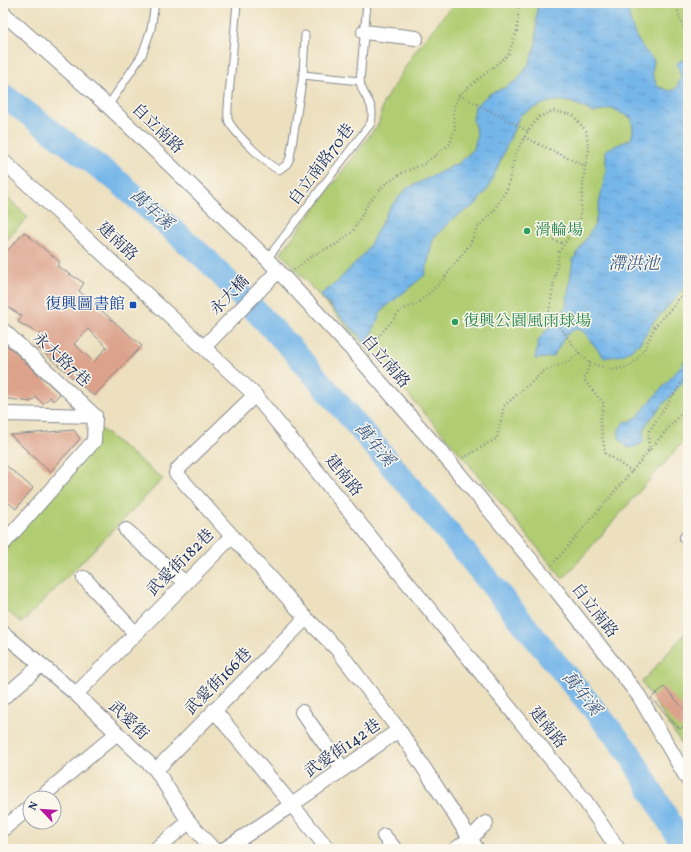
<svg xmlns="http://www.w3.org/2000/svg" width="691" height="852" font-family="Vollkorn,'Noto Serif TC',serif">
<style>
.green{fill:#b1cd73;stroke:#667e68}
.water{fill:url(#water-ripples);stroke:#4872a4}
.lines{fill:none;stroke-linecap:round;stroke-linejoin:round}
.river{stroke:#75b6e9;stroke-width:24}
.building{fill:#dca28b;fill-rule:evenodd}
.lane-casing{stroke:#84888e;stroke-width:9}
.street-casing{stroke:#84888e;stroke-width:16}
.path{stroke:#84888e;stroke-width:2.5;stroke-dasharray:1 3;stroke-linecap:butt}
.lane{stroke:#fff;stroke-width:7}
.street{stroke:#fff;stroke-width:14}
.leisure-dot{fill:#2e9e5b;stroke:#fbf7ec;stroke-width:1.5}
.transit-dot{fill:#1a4fb4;stroke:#fbf7ec;stroke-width:1.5}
.labels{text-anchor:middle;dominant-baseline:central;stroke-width:3;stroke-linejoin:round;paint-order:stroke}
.street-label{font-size:16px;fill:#1b2f5e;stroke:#fbf7ec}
.leisure-label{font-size:16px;fill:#27864d;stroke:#fbf7ec;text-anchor:start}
.transit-label{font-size:16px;fill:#164399;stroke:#fbf7ec;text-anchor:end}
.water-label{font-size:17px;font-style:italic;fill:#365888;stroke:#fbf7ec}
</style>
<defs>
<pattern id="water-ripples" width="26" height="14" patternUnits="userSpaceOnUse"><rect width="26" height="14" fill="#75b6e9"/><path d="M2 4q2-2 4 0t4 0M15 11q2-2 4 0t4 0" fill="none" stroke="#5f94c0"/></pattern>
</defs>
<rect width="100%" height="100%" fill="#fbf7ec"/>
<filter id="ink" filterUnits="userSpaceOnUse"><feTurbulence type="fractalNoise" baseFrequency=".025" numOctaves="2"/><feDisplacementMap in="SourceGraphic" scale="8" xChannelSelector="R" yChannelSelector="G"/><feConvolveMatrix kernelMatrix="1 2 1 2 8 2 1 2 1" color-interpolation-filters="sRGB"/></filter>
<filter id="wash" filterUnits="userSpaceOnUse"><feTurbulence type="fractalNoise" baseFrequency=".012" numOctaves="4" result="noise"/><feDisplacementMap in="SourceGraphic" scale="16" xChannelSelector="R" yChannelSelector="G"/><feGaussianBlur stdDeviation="0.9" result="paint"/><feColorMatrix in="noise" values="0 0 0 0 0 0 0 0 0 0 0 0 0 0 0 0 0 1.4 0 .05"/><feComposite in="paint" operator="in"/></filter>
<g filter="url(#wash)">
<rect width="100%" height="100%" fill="#ece0bf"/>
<!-- green -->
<g class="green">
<polygon points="454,3 688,3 688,436 563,579 454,446 281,253 379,123 383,103 416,50"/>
<polygon points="3,193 28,217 3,244"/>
<polygon points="101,429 163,479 22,623 3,608 3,541"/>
<polygon points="688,630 688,754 642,682"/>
</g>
<!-- water -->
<g class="water">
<path d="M539,3H627C631,29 635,41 654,60L652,73L657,86L670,91L676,89L681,77L677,63L688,57V280L676,298L654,321L639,344L623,355L604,358L583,331L576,329L566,335L553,357L535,359L539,339L566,307L573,260L595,224L606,170V150L631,139L633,132L632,119L612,108L593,113C562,94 551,99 520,115L488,189L475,205L452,219L433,239L425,275L382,310L367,344L320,295L336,283L366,252L389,209L406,189L459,163L474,149L477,135L473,120L475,106L491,93L502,89L518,80L530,62L536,43L537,7Z"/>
<path d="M688,358V376L647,423L644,430L643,442L637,446L629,448C618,441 615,433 624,422L631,421L637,417Z"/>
</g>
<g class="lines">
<!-- river -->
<polyline class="river" points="3,95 120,183 209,262 293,350 459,545 628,751 685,849"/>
</g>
<g id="blocks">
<!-- building -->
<g class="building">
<path d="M24,232L60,262L57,266L84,283L79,291L142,346L94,396L37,347L46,338L18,322L22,316L3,304V256ZM88,329L107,347L94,362L74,344Z"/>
<polygon points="8,346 60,394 53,401 50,397 43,404 36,397 31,402 3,398 3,350"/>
<polygon points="74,430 80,439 50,472 10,435"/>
<polygon points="3,463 33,488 16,509 3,498"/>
<polygon points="664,687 688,713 688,723 680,729 651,698"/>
</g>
</g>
</g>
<g filter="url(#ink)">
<use href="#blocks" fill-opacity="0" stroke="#84888e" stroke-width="1"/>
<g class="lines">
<defs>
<g id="lane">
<path d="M237,3L228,107C228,112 227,118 229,122C235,133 268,166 279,170L287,164L290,158L303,75L305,35"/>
<polyline points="303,75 360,81"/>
<polyline points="108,106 142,55 151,29 155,3"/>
<path d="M267,259L371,123C376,100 362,99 360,81L367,3"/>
</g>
<g id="street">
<polyline points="3,13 108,106 172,167 267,259 355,353 441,452 556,590 639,696 688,780"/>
<polyline points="364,32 416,38"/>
<polyline points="3,161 255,395 586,802 618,849"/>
<polyline points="3,330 95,416"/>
<polyline points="205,346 278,271"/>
<polyline points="3,416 5,414 95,416"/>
<polyline points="126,530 185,583"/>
<polyline points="232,536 176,473 178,469 255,395"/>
<polyline points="687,538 688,537"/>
<polyline points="3,544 94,441 95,416"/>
<polyline points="84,578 135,633"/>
<polyline points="3,633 76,694 156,770 189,822 213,849"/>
<polyline points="76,694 232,536 306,618 337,649 399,730 293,804 225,849"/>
<polyline points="3,698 41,665"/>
<polyline points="214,710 328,849"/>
<polyline points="302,712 343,769"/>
<polyline points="399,730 477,849"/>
<polyline points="156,770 306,618"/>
<polyline points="40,798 116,734"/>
<polyline points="3,829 30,807"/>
<polyline points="384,836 395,849"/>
<polyline points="156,849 189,822"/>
<polyline points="456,849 470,839 486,823"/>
</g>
</defs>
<!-- lane casing -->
<use href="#lane" class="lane-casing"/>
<!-- street casing -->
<use href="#street" class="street-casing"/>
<!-- path -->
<g class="path">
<polyline points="676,3 679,16 688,39"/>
<polyline points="459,95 528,131"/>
<polyline points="524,137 585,166"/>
<polyline points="553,240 564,244"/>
<polyline points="294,270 313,255 337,244 353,231 369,202 384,185 404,172 424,164 450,144 455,128 453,112 459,95 508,55 517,31 519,3"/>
<polyline points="366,348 380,335 401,310 417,304 442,281 470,244 477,228 492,213 507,189 515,155 528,131 539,117 553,111 573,115 586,131 589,150 585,166 580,219 559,252 549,312 579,353 569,361 544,371 504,406 497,438 462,459"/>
<polyline points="579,353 590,363"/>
<polyline points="648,451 649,431 688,373"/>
<polyline points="632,472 605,453 600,421 604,404 584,380 590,363 613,370 631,366 644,350 655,326 673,307 688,285"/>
<polyline points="552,565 688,405"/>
</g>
<!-- lane -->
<use href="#lane" class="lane"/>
<!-- street -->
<use href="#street" class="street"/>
</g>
</g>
<!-- markers -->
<g class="leisure-dot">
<circle cx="527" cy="231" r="4"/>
<circle cx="455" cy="322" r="4"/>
</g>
<rect class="transit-dot" x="129" y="301" width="8" height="8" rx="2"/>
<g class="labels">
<!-- street labels -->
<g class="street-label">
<text transform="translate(157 129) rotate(44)">自立南路</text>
<text transform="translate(322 165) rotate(-53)">自立南路70巷</text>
<text transform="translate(117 242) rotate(43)">建南路</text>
<text transform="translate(230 296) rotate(-46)">永大橋</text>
<text transform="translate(61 360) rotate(43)">永大路7巷</text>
<text transform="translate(385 362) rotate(49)">自立南路</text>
<text transform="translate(343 476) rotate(51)">建南路</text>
<text transform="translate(181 563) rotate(-45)">武愛街182巷</text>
<text transform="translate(594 611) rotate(52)">自立南路</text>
<text transform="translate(219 682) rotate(-45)">武愛街166巷</text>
<text transform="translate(128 721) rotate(44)">武愛街</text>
<text transform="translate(547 728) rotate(51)">建南路</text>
<text transform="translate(343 749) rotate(-35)">武愛街142巷</text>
</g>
<!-- leisure labels -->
<g class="leisure-label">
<text x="535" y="231">滑輪場</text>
<text x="463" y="322">復興公園風雨球場</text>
</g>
<!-- transit labels -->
<g class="transit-label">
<text x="125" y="305">復興圖書館</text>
</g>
<!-- water labels -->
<g class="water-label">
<text transform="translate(151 210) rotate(42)">萬年溪</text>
<text x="634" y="264">滯洪池</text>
<text transform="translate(374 445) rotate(50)">萬年溪</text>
<text transform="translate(581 694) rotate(51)">萬年溪</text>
</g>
</g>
<!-- margin -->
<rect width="691" height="852" fill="none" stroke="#fbf7ec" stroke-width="16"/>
<!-- north arrow -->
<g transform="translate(42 810) rotate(295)"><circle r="19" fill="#fbf7ec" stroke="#a1a7b3"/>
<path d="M0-3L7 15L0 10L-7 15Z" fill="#b5179e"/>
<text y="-6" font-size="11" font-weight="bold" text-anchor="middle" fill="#1b2f5e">N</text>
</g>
</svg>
